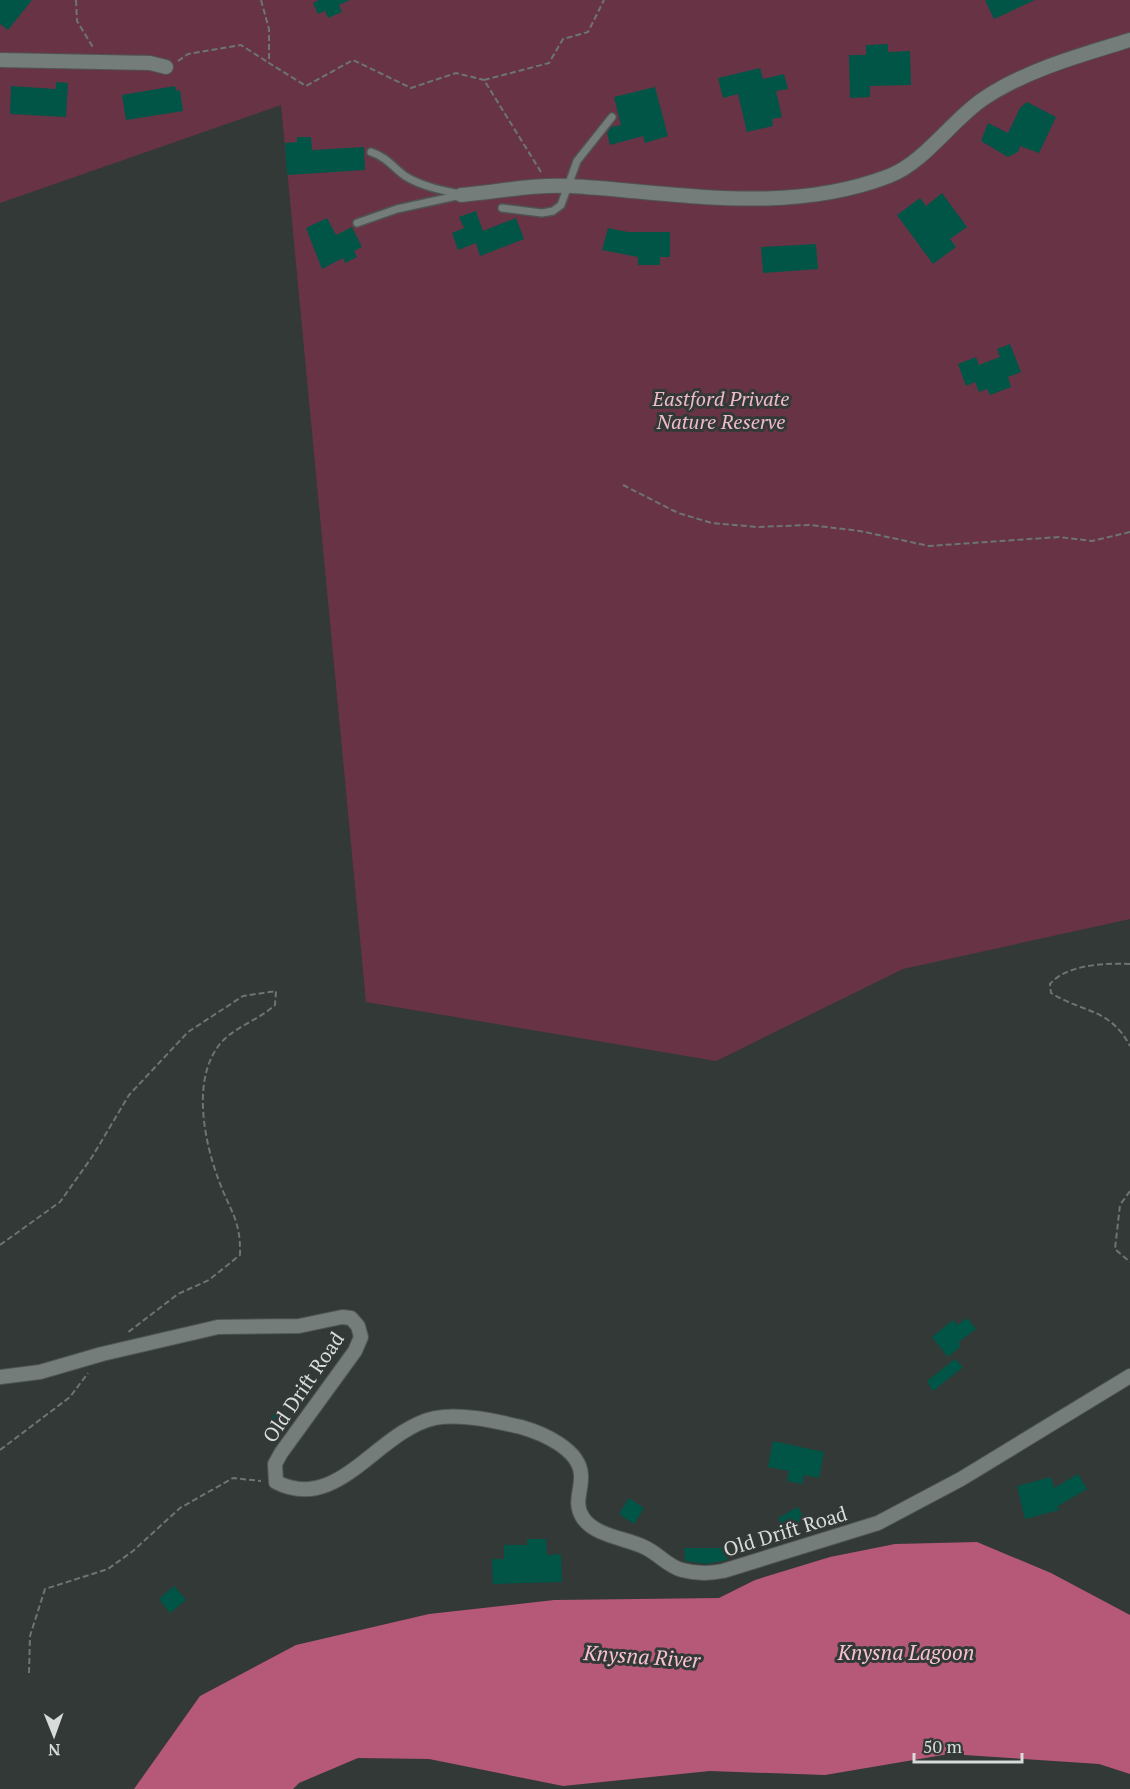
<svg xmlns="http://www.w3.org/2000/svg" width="1130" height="1789" font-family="'PT Serif',serif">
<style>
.green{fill:#683445}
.water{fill:#b65877}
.building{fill:#005547}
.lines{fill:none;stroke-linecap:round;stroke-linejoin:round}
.service-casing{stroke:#4f5553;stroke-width:10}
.minor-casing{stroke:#4f5553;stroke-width:16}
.path{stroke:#6d7472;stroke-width:2;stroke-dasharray:6 3;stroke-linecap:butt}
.service{stroke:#757d7b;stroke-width:7}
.minor{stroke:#757d7b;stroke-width:14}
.labels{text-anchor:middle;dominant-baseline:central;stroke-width:6;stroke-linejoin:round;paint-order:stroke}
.park-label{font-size:20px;font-style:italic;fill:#efbbc9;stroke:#323937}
.street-label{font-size:20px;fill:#d7dcda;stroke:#323937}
.water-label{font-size:21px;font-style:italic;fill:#f7c2d0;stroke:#323937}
</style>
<rect width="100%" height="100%" fill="#323937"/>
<!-- green -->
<polygon class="green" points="0,0 1130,0 1130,919 903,969 716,1061 366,1002 281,105 0,203"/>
<!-- water -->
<polygon class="water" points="977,1542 1051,1573 1130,1615 1130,1774 1099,1764 949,1754 825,1775 710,1771 563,1786 429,1759 358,1758 299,1783 293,1789 134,1789 200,1696 296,1645 429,1614 554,1600 719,1598 755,1580 830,1557 895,1544"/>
<!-- building -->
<g class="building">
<polygon points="0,0 32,0 8,30 0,24"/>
<polygon points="319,0 350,0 339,5 342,12 328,18 325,11 318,14 313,3"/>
<polygon points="985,0 1035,0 994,19"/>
<polygon points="888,44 888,52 910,51 911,85 870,86 870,97 850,98 849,55 866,55 866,45"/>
<polygon points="760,68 763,79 784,74 788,89 776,91 782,117 772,119 773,126 747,132 738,94 723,98 718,78"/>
<polygon points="56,82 68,83 66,117 10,114 11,86 56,89"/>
<polygon points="175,86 176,91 180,90 183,111 126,120 122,95"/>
<polygon points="655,87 668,136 645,143 643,136 610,145 607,133 611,127 621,125 614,97"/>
<polygon points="1027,102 1056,117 1039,153 1020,146 1018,152 1008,157 981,141 988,123 1008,133 1020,108"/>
<polygon points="297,137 311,137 312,150 364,147 365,170 287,175 285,143 297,142"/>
<polygon points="942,193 967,227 950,239 956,247 933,264 897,215 920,198 926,206"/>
<polygon points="476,211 483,231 516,218 524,239 480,256 476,243 458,250 452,233 464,228 459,217"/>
<polygon points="327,218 336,235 352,227 362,247 354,251 357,257 345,263 343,258 322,269 306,228"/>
<polygon points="608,228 628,232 670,232 670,257 660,257 660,265 638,265 638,257 602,250"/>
<polygon points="816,244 818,269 763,273 761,247"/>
<polygon points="1010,344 1021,372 1008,377 1011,387 990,395 987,389 979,392 975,382 966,386 958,364 976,357 979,365 1000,357 997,349"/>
<polygon points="967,1318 976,1329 959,1342 960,1347 948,1357 932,1337 953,1320 957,1325"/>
<polygon points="955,1359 963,1367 933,1391 927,1381"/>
<polygon points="272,1415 289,1415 288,1427 285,1432 271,1432"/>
<polygon points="773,1441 824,1452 819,1478 804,1475 802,1484 787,1481 789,1471 768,1467"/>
<polygon points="1078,1474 1087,1489 1058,1506 1059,1510 1025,1519 1017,1486 1051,1477 1054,1488"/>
<polygon points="629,1498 644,1508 634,1524 619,1514"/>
<polygon points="798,1507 805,1520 785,1531 778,1518"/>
<polygon points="527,1539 546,1539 547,1555 561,1554 562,1582 493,1584 492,1559 504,1559 504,1545 527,1545"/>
<polygon points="684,1548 727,1548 727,1560 707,1564 685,1561"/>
<polygon points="174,1586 186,1600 170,1613 159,1599"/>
</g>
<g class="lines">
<defs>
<g id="service">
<path d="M371,152C386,157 393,167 405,176C421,186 441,190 459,194"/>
<polyline points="502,208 542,213 553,211 561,205 577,161 612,117"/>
<polyline points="357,223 397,209 461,195"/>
</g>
<g id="minor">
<polyline points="0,60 150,63 166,67"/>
<path d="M461,195C497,192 534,184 570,186C677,192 785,216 889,176C924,163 952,120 983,99C1026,70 1081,55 1130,40"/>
<path d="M0,1377L40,1372L102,1354L218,1327L299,1326L342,1317L351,1318L358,1326L361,1337L355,1351L281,1453L275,1464L276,1482C339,1514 376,1431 435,1418C461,1413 495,1421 521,1427C542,1433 580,1449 581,1475C582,1491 573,1503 583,1518C595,1536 626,1538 644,1547C658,1553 667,1566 682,1570C697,1574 708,1574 723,1571L878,1523L961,1479L1130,1376"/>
</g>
</defs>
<!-- service casing -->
<use href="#service" class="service-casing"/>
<!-- minor casing -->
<use href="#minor" class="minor-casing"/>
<!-- path -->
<g class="path">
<polyline points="76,0 77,21 94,49"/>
<polyline points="261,0 269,29 269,63 306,86 353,60 411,88 456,73 484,80"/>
<polyline points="178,61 188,54 241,45 269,63"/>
<polyline points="541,172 484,80 549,63 563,39 588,32 604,0"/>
<polyline points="623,485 678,513 712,523 757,527 810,525 860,531 929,546 1059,537 1092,541 1130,532"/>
<path d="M1130,964C1106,963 1067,964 1050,984L1051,993C1083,1013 1110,1008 1130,1046"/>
<polyline points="1130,1191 1120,1205 1115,1249 1130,1262"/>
<path d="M0,1245L60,1202L92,1157L129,1095L188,1032L243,996L276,991L275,1005C258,1021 230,1028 217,1048C192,1084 205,1144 219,1181C230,1211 241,1220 240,1255L209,1280L178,1294L127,1333"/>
<polyline points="0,1450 70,1397 88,1373"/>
<polyline points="29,1673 30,1636 45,1589 108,1569 133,1551 180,1508 233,1478 261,1481"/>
</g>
<!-- service -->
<use href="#service" class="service"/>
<!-- minor -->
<use href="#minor" class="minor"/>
</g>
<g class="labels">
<!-- park labels -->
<g class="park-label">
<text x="721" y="398">Eastford Private<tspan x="721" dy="23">Nature Reserve</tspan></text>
</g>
<!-- street labels -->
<g class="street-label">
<text transform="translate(303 1387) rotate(-56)">Old Drift Road</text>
<text transform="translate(785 1531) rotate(-17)">Old Drift Road</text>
</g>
<!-- water labels -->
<g class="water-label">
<text x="906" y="1652">Knysna Lagoon</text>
<text transform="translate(642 1656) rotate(4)">Knysna River</text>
</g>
</g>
<!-- north arrow -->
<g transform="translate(54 1735) rotate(179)" stroke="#323937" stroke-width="4.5" paint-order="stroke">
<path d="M0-4.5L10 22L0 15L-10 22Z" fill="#d7dcda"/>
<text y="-9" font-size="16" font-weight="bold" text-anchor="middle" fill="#d7dcda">N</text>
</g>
<!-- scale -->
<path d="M914 1753v9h108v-9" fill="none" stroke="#d7dcda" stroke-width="3"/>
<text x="923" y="1753" font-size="18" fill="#d7dcda" stroke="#323937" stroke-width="4.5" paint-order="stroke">50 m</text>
</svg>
